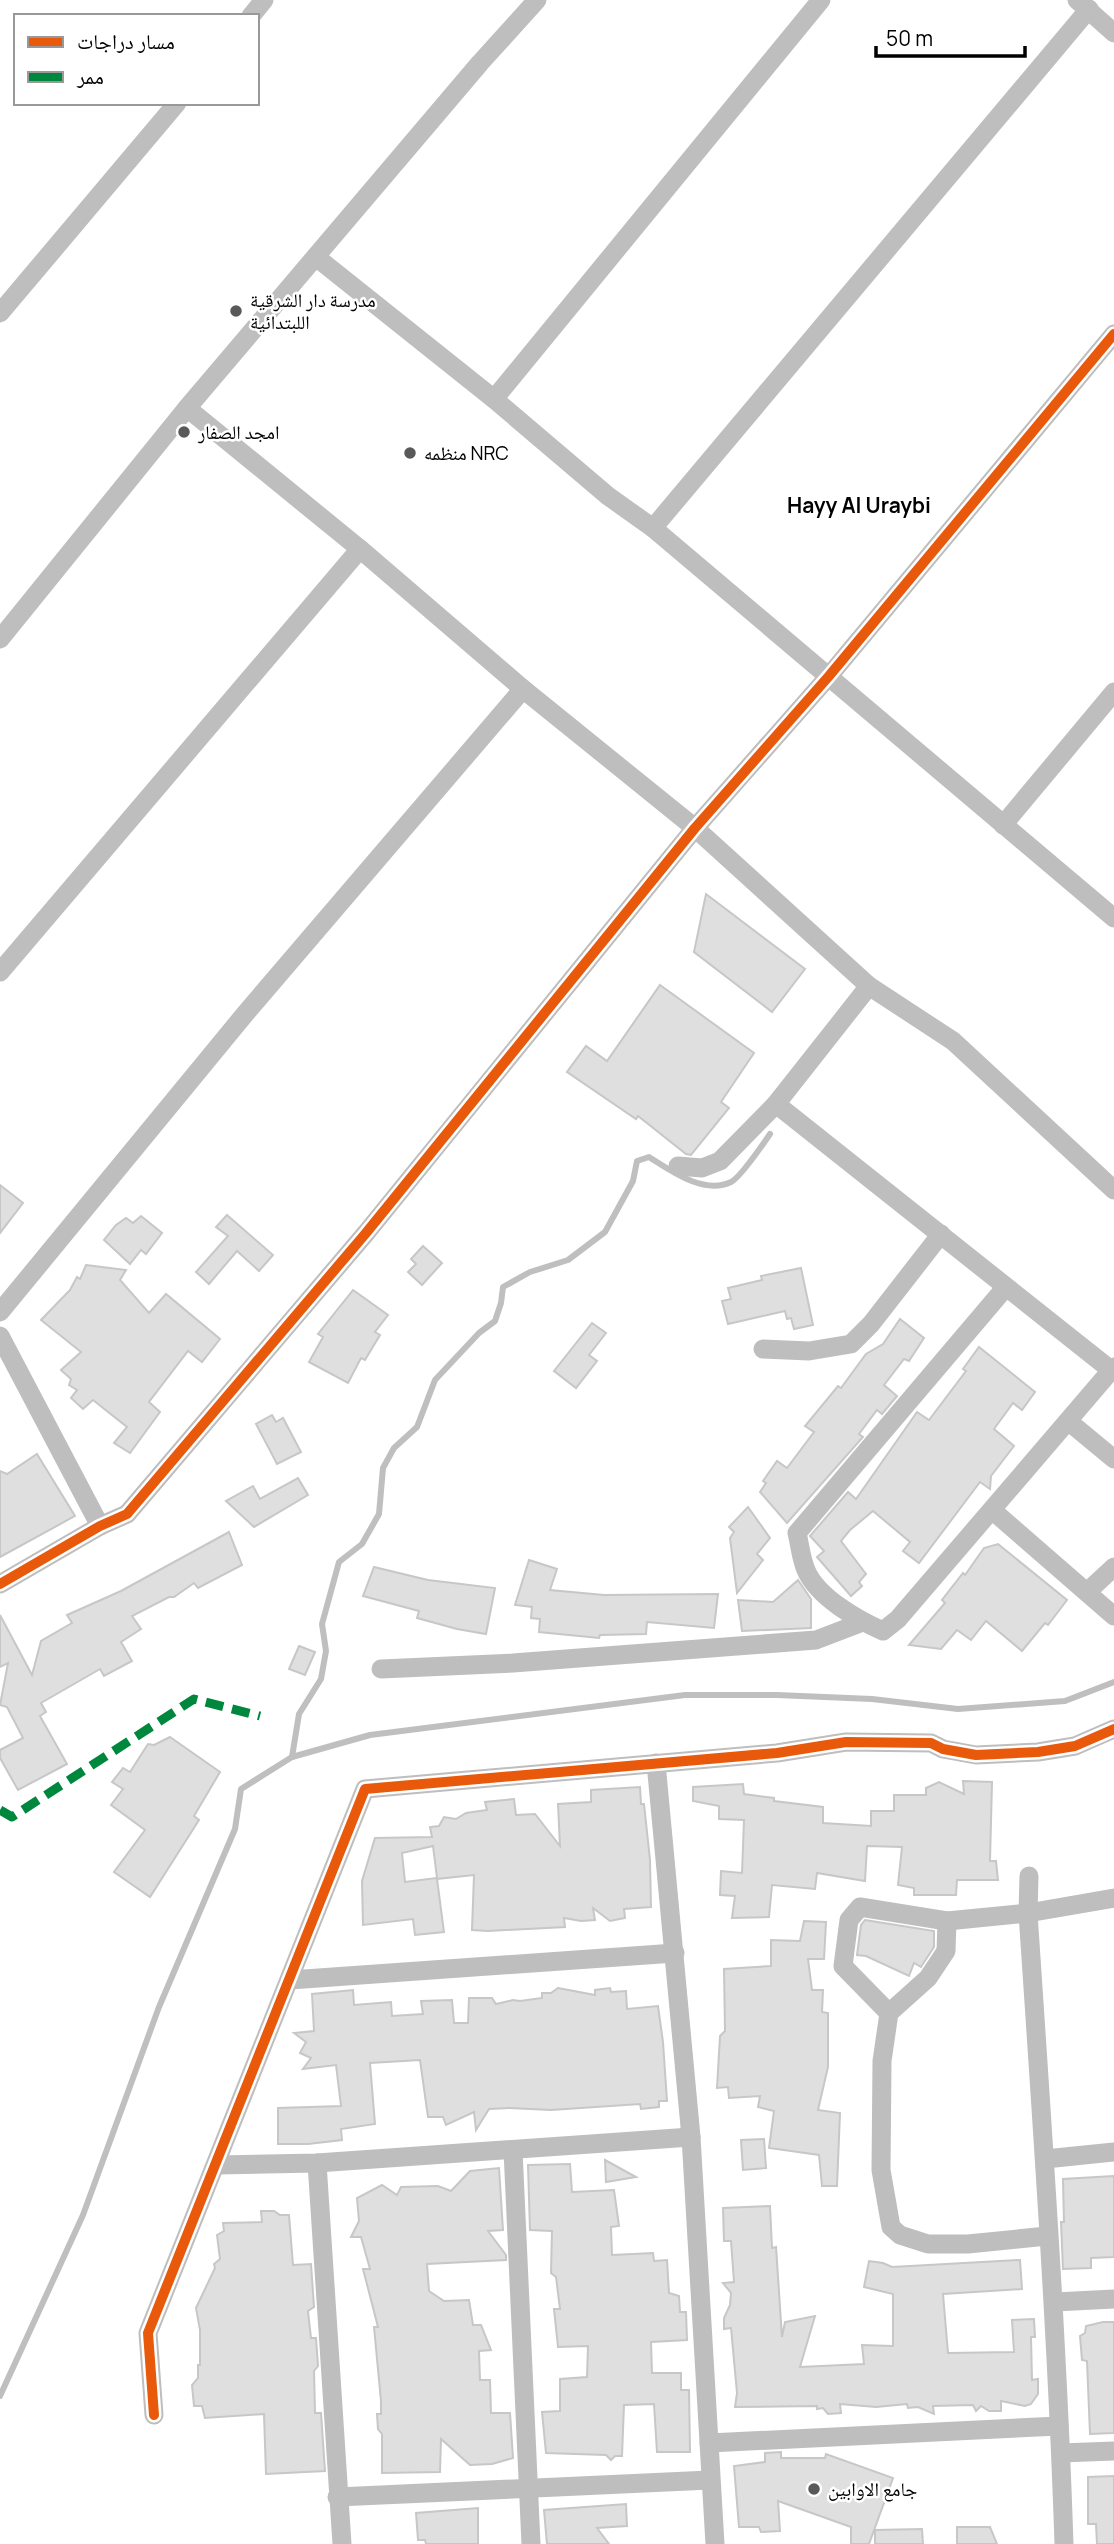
<svg xmlns="http://www.w3.org/2000/svg" width="1114" height="2544" font-family="Manrope,'Noto Naskh Arabic',sans-serif">
<style>
.lines{fill:none;stroke-linecap:round;stroke-linejoin:round}
.stream{stroke:#bfbfbf;stroke-width:6}
.building{fill:#dfdfdf;stroke:#c7c7c7;stroke-width:2;fill-rule:evenodd}
.minor{stroke:#bebebe;stroke-width:19}
.quiet{stroke:#00873e;stroke-width:9;stroke-dasharray:18 9;stroke-linecap:butt}
.cycleway-casing{stroke:#fff;stroke-width:15}
.cycleway{stroke:#e8590c;stroke-width:10}
.poi-dot{fill:#595959;stroke:#fff;stroke-width:2.5}
.labels{text-anchor:middle;dominant-baseline:central;stroke-width:5;stroke-linejoin:round;paint-order:stroke}
.poi-label{font-size:19px;fill:#000;stroke:#fff;text-anchor:start}
.neighbourhood-label{font-size:21px;font-weight:bold;fill:#000;stroke:#fff}
</style>
<rect width="100%" height="100%" fill="#fff"/>
<g class="lines">
<!-- stream -->
<g class="stream">
<path d="M292,1757L299,1714L321,1679L326,1651L322,1624L339,1562L362,1544L379,1514L383,1468L394,1448L417,1427L435,1380L479,1333L495,1321L501,1303L503,1287L530,1272L568,1260L605,1232L633,1181L637,1161L649,1157C671,1171 704,1195 731,1182C741,1177 763,1144 770,1134"/>
<polyline points="0,2396 83,2215 159,2007 235,1829 241,1789 292,1757 370,1735 685,1695 777,1695 872,1699 958,1709 1065,1701 1114,1682"/>
</g>
</g>
<!-- building -->
<g class="building">
<polygon points="706,894 805,969 772,1012 694,952"/>
<polygon points="660,985 754,1053 721,1102 729,1108 691,1155 686,1154 638,1116 636,1119 567,1072 586,1046 607,1061"/>
<polygon points="0,1185 23,1203 0,1233"/>
<polygon points="227,1215 273,1255 259,1271 237,1251 209,1284 196,1272 228,1236 216,1227"/>
<polygon points="141,1216 162,1233 146,1254 141,1250 130,1264 104,1240 116,1225 126,1218 133,1223"/>
<polygon points="423,1246 442,1263 422,1285 408,1272 416,1264 411,1259"/>
<polygon points="86,1265 126,1270 120,1280 149,1313 166,1294 220,1339 202,1362 188,1351 149,1402 160,1412 130,1453 114,1443 127,1427 93,1400 83,1409 71,1398 77,1390 69,1385 71,1379 61,1370 81,1352 41,1320 70,1290 77,1277 80,1279"/>
<polygon points="801,1268 813,1325 794,1329 791,1318 787,1319 785,1311 728,1324 722,1301 731,1299 728,1288 762,1280 761,1276"/>
<polygon points="353,1290 388,1315 375,1332 380,1335 365,1360 361,1358 348,1383 309,1362 323,1337 318,1334"/>
<polygon points="900,1319 924,1338 909,1361 904,1359 884,1385 897,1396 882,1414 877,1410 859,1434 863,1437 787,1523 760,1492 766,1483 763,1481 777,1461 787,1468 814,1432 805,1426 838,1386 841,1388 866,1354 883,1344"/>
<polygon points="592,1323 606,1333 589,1355 597,1361 576,1388 554,1371"/>
<polygon points="979,1347 1035,1392 1022,1410 1013,1403 994,1429 1014,1446 991,1476 990,1489 980,1482 919,1563 903,1551 910,1542 873,1511 850,1530 841,1541 866,1574 859,1582 862,1586 851,1596 817,1557 824,1551 810,1536 848,1492 856,1499 917,1412 929,1420 966,1371 963,1369"/>
<polygon points="272,1415 276,1422 283,1418 301,1452 277,1464 256,1424"/>
<polygon points="37,1454 75,1516 0,1557 0,1471 7,1474"/>
<polygon points="298,1478 308,1495 254,1527 226,1501 253,1486 260,1499"/>
<polygon points="748,1507 770,1538 757,1554 763,1560 737,1593 730,1538 734,1532 729,1527"/>
<polygon points="229,1532 242,1565 198,1588 194,1583 174,1597 169,1597 132,1616 141,1629 121,1642 132,1661 104,1676 100,1669 41,1703 46,1712 40,1716 67,1764 18,1790 0,1758 0,1750 23,1738 7,1707 0,1705 8,1663 0,1667 0,1615 32,1675 41,1641 72,1623 67,1615 121,1591"/>
<polygon points="998,1544 1067,1600 1048,1625 1045,1623 1022,1651 986,1621 971,1640 957,1630 941,1649 909,1645 945,1603 942,1600 963,1573 965,1575 984,1548"/>
<polygon points="529,1560 557,1569 550,1590 604,1595 718,1594 714,1628 647,1622 646,1634 600,1635 599,1638 539,1632 540,1619 531,1618 532,1607 515,1605"/>
<polygon points="374,1567 428,1580 495,1588 486,1634 457,1629 417,1618 419,1611 363,1596"/>
<polygon points="798,1580 811,1599 811,1628 742,1631 738,1600 773,1602"/>
<polygon points="299,1646 315,1652 305,1675 289,1669"/>
<polygon points="170,1737 220,1772 194,1816 199,1820 150,1897 114,1872 145,1830 111,1805 123,1789 112,1782 123,1768 130,1772 148,1744 154,1745"/>
<polygon points="963,1781 992,1782 990,1861 996,1861 998,1880 957,1880 956,1895 914,1895 914,1888 898,1885 902,1847 867,1846 865,1881 817,1873 815,1889 772,1885 769,1917 732,1918 735,1896 720,1895 721,1871 742,1873 744,1820 719,1819 719,1806 693,1801 693,1787 743,1784 744,1794 774,1798 774,1801 823,1807 823,1823 871,1826 871,1811 894,1811 894,1795 926,1795 926,1788 939,1782 964,1794"/>
<path d="M640,1787L641,1804H644L650,1860L651,1907L624,1909L625,1918L610,1921L593,1908L595,1920L581,1921L564,1918L565,1927L488,1931L472,1930L474,1875L437,1879L444,1932L415,1935L413,1919L363,1925L362,1881L375,1838L432,1837L430,1827L439,1826L444,1817L456,1819L466,1813L487,1810L485,1802L514,1799L516,1815L535,1814L560,1846L558,1804L591,1802V1790ZM433,1846L437,1878L405,1882L402,1853Z"/>
<polygon points="865,1920 934,1931 934,1947 921,1967 914,1963 909,1976 866,1956 857,1955 861,1925"/>
<polygon points="804,1921 826,1922 824,1959 808,1959 812,1990 823,1990 822,2012 828,2013 828,2067 818,2110 840,2113 837,2186 822,2186 819,2155 769,2148 774,2111 758,2107 760,2096 729,2098 728,2087 717,2088 720,2036 725,2031 724,1969 771,1966 771,1940 800,1941"/>
<polygon points="558,1988 595,1995 595,1990 610,1988 611,1992 626,1991 627,2009 658,2006 663,2042 667,2101 659,2101 659,2107 641,2109 640,2104 551,2110 509,2108 489,2109 476,2130 474,2112 446,2125 443,2117 428,2117 420,2060 370,2063 375,2124 341,2129 342,2140 308,2144 278,2144 278,2108 341,2106 336,2065 303,2069 311,2058 300,2053 306,2042 294,2033 314,2031 312,1994 353,1990 354,2005 391,2002 392,2016 423,2014 421,2001 452,2000 454,2023 468,2023 469,1998 492,1998 496,2004 513,2000 520,2001 542,1998 542,1993 551,1993"/>
<polygon points="764,2139 766,2168 743,2170 741,2140"/>
<polygon points="605,2160 636,2177 606,2182"/>
<polygon points="570,2164 572,2192 614,2190 619,2226 611,2227 612,2255 653,2253 654,2261 667,2260 669,2293 679,2296 680,2312 686,2312 687,2340 651,2342 652,2373 681,2373 681,2390 689,2390 690,2452 657,2452 654,2404 624,2405 622,2456 615,2456 611,2460 606,2455 546,2453 542,2412 560,2411 560,2379 587,2377 588,2346 558,2347 554,2309 560,2309 556,2277 551,2273 552,2231 530,2230 528,2165"/>
<polygon points="499,2168 503,2230 488,2231 506,2255 506,2260 427,2264 429,2291 444,2301 469,2300 473,2325 481,2325 491,2350 479,2351 480,2380 490,2380 491,2413 510,2413 513,2458 492,2464 470,2465 441,2439 440,2472 382,2473 382,2434 378,2429 377,2414 381,2414 381,2401 374,2327 378,2327 363,2269 370,2269 361,2237 351,2237 359,2221 357,2198 382,2185 397,2195 401,2187 438,2186 451,2191 470,2171"/>
<polygon points="1114,2176 1114,2257 1091,2258 1091,2268 1063,2269 1061,2222 1064,2222 1063,2179"/>
<polygon points="770,2206 772,2248 776,2247 782,2337 785,2322 815,2316 800,2367 864,2364 862,2345 893,2346 893,2294 864,2287 869,2261 883,2263 892,2267 1020,2260 1022,2289 943,2294 948,2353 1014,2352 1012,2320 1034,2319 1035,2337 1031,2337 1032,2380 1038,2379 1038,2394 1031,2404 1025,2406 1001,2401 1001,2411 989,2411 981,2406 976,2411 973,2405 933,2406 934,2414 918,2407 908,2408 907,2404 876,2407 840,2404 841,2413 828,2414 823,2408 817,2409 817,2406 735,2407 737,2393 731,2328 724,2329 724,2318 730,2305 731,2293 723,2283 734,2282 731,2241 724,2241 723,2208"/>
<polygon points="261,2211 274,2211 280,2215 289,2215 293,2265 311,2264 314,2307 308,2311 311,2338 316,2338 318,2366 314,2371 315,2413 321,2413 325,2471 266,2474 264,2414 205,2418 202,2406 194,2406 192,2385 198,2378 198,2365 200,2365 200,2330 196,2308 215,2268 214,2264 220,2259 217,2235 224,2231 223,2223 262,2222"/>
<polygon points="1103,2322 1114,2322 1114,2433 1090,2434 1087,2361 1082,2360 1080,2336 1085,2333 1086,2326"/>
<polygon points="781,2452 781,2458 825,2458 826,2454 893,2478 869,2544 851,2544 851,2527 778,2501 780,2531 761,2532 759,2527 739,2527 734,2466 765,2462 765,2453"/>
<polygon points="1114,2476 1114,2544 1097,2544 1096,2524 1088,2524 1088,2477"/>
<polygon points="626,2504 627,2526 597,2528 609,2544 547,2544 544,2510"/>
<polygon points="478,2508 478,2544 426,2544 425,2540 418,2540 416,2513"/>
<polygon points="957,2527 990,2527 997,2544 957,2544"/>
<polygon points="922,2529 923,2544 875,2544 875,2530"/>
</g>
<g class="lines">
<!-- minor -->
<g class="minor">
<polyline points="1077,0 1114,33"/>
<polyline points="251,16 264,0"/>
<polyline points="316,257 494,399 608,496 653,528 1114,918"/>
<polyline points="0,313 177,103"/>
<polyline points="494,399 821,0"/>
<polyline points="187,408 360,549 523,689 695,828 869,986 953,1041 1114,1190"/>
<polyline points="653,528 1089,9"/>
<polyline points="0,639 187,408 480,63 537,0"/>
<polyline points="1003,825 1114,692"/>
<polyline points="0,972 360,549"/>
<polyline points="776,1104 1111,1370"/>
<polyline points="678,1166 702,1168 720,1161 776,1104 869,986"/>
<path d="M1005,1288L797,1533C800,1545 801,1559 806,1570C817,1597 858,1620 883,1631L898,1619L1114,1367"/>
<polyline points="0,1312 245,1014 523,689"/>
<polyline points="0,1336 100,1526"/>
<polyline points="763,1349 809,1351 851,1344 871,1324 941,1234"/>
<polyline points="1068,1421 1114,1459"/>
<polyline points="992,1510 1114,1616"/>
<polyline points="0,1584 100,1526 127,1514 366,1233 695,828 829,676 1114,334"/>
<polyline points="1087,1592 1114,1567"/>
<polyline points="381,1669 513,1663 816,1640 863,1622"/>
<polyline points="656,1763 691,2137 715,2544"/>
<path d="M1029,1876L1028,1913C1042,2123 1057,2333 1064,2544"/>
<polyline points="290,1980 675,1953"/>
<polyline points="889,2013 928,1978 946,1951 947,1921"/>
<polyline points="513,2150 531,2544"/>
<polyline points="1045,2159 1114,2152"/>
<polyline points="317,2163 342,2544"/>
<polyline points="217,2165 317,2163 691,2137"/>
<polyline points="1047,2236 968,2244 928,2244 900,2235 891,2227 881,2170 882,2061 889,2013 843,1966 849,1920 860,1907 947,1921 1028,1913 1114,1898"/>
<polyline points="1055,2302 1114,2299"/>
<polyline points="154,2415 148,2333 365,1789 777,1753 846,1742 931,1743 943,1749 976,1755 1038,1752 1075,1746 1114,1729"/>
<polyline points="709,2443 1059,2426"/>
<polyline points="1061,2453 1114,2451"/>
<polyline points="337,2497 710,2480"/>
</g>
<!-- quiet -->
<polyline class="quiet" points="0,1810 12,1817 194,1699 260,1716"/>
<defs>
<g id="cycleway">
<polyline points="0,1584 100,1526 127,1514 366,1233 695,828 829,676 1114,334"/>
<polyline points="154,2415 148,2333 365,1789 777,1753 846,1742 931,1743 943,1749 976,1755 1038,1752 1075,1746 1114,1729"/>
</g>
</defs>
<!-- cycleway casing -->
<use href="#cycleway" class="cycleway-casing"/>
<!-- cycleway -->
<use href="#cycleway" class="cycleway"/>
</g>
<!-- markers -->
<g class="poi-dot">
<circle cx="236" cy="311" r="7"/>
<circle cx="184" cy="432" r="7"/>
<circle cx="410" cy="453" r="7"/>
<circle cx="814" cy="2489" r="7"/>
</g>
<g class="labels">
<!-- poi labels -->
<g class="poi-label">
<text x="250" y="300">مدرسة دار الشرقية<tspan x="250" dy="22">اللبتدائية</tspan></text>
<text x="198" y="432">امجد الصفار</text>
<text x="424" y="453">منظمه NRC</text>
<text x="828" y="2489">جامع الاوابين</text>
</g>
<!-- neighbourhood labels -->
<g class="neighbourhood-label">
<text x="859" y="505">Hayy Al Uraybi</text>
</g>
</g>
<!-- legend -->
<rect x="14" y="14" width="245" height="91" fill="#ffffff" stroke="#999999" stroke-width="2"/>
<rect x="28" y="37" width="35" height="10" fill="#e8590c" stroke="#999999" stroke-width="2"/>
<text x="77" y="49" font-size="21" fill="#000000">مسار دراجات</text>
<rect x="28" y="72" width="35" height="10" fill="#00873e" stroke="#999999" stroke-width="2"/>
<text x="77" y="84" font-size="21" fill="#000000">ممر</text>
<!-- scale -->
<path d="M876 46v10h149v-10" fill="none" stroke="#000000" stroke-width="3.5"/>
<text x="886" y="46" font-size="21" fill="#000000" stroke="#ffffff" stroke-width="5" paint-order="stroke">50 m</text>
</svg>
